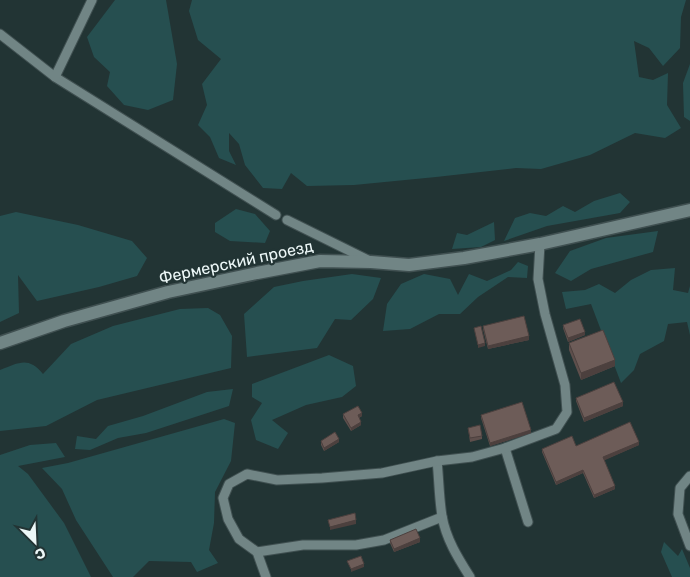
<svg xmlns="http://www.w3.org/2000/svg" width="690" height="577" font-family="Rubik,sans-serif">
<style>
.green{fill:#264f50}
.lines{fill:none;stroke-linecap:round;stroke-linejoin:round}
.lane-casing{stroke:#405051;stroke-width:11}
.street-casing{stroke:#405051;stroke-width:15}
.lane{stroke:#718585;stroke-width:9}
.street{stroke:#718585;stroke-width:12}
.wall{fill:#5e4f4c}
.shaded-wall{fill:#4c403e}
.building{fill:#6d5c58;stroke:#4c403e}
.labels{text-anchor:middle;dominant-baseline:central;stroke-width:4.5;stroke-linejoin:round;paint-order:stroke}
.street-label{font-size:16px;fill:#ecf7f7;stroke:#223434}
</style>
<rect width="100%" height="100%" fill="#223434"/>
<!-- green -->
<g class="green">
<polygon points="115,0 166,0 177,64 173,100 148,110 124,105 107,86 110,72 94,57 87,37"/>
<polygon points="192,0 686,0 681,17 680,48 663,66 649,48 634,41 639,77 653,80 668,73 667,105 681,128 665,138 635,133 590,155 541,169 516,168 436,177 354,185 307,186 291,173 282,189 263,188 245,165 239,144 229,133 229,151 236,165 219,158 210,137 198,125 207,105 202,84 221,59 198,40 189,11"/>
<polygon points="690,64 690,121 684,117 683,83"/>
<polygon points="620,193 630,202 620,213 547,226 504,241 515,218 530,213 546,216 563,206 575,212 594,201"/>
<polygon points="236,209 255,214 270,231 265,243 230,241 215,232 215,223"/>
<polygon points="16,212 78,225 132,241 147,258 137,276 99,287 37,301 18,275 19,313 0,322 0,216"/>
<polygon points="494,222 495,240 481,247 452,249 457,233 467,235"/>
<polygon points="658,231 653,252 591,269 571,281 555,273 570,251 606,238"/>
<polygon points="518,262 528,266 527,278 508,277 478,297 460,314 439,314 410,329 383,331 387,304 401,284 424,274 450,279 458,295 469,274 487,281 511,270"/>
<polygon points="675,268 673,290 688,293 690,286 690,335 687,322 668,324 664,341 640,354 634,370 621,383 591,304 566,309 562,292 585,290 599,284 615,293 631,280 651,270"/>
<polygon points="352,274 381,278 373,299 351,320 335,319 317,348 247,357 244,314 274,287 303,281"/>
<path d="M208,308L220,315L232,336L231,368L97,400L46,426L0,431V370C19,363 28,356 43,374L71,344L113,326L180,309Z"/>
<polygon points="329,355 353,366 356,386 342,397 306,405 272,420 288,433 278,449 256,440 251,420 262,403 252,397 252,384"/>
<polygon points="233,389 229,406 146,433 118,438 90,450 75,449 77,436 96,439 108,426 143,416 207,392"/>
<polygon points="224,419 235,423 231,461 215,492 214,523 209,550 218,563 197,572 191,562 149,561 133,577 113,577 76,520 62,489 42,468 68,463"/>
<polygon points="56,443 65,457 18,466 28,474 64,523 91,577 0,577 0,455 30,445"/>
<polygon points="664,542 678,556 682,549 690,568 690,577 672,577 661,552"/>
</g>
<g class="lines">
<defs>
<g id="lane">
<polyline points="0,34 55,77 276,215"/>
<polyline points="55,77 92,0"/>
<polyline points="287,220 368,260"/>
<polyline points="505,448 528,522"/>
<path d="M437,461C439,479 439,498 442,516C446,539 458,558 470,577"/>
<polyline points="690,476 680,488 678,514 690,546"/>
<polyline points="257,552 303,545 356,545 384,540 442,517"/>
<polyline points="266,577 257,552 239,539 228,519 223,498 229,484 247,474 277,480 322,478 382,473 437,461 472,457 505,448 556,429 567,412 565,385 545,314 538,279 540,244"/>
</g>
<polyline id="street" points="0,343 64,321 168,292 257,273 320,261 371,262 409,265 464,258 540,244 690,210"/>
</defs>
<!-- lane casing -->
<use href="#lane" class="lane-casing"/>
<!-- street casing -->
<use href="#street" class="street-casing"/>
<!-- lane -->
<use href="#lane" class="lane"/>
<!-- street -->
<use href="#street" class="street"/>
</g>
<!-- wall -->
<g class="wall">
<polygon points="563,325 585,335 568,342 563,328"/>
<polygon points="483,326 529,340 488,349 483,329"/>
<polygon points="569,343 615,366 581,380 569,350"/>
<polygon points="576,398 623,406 584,422 576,401"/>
<polygon points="343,414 362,416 359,418 361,425 351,431 343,418"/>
<polygon points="481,415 531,433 490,446 481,418"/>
<polygon points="468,428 482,436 482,439 470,442"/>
<polygon points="321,441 339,442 324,451 321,445"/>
<polygon points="639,445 604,460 615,489 594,498 583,473 556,485 542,452 542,449 576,446"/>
<polygon points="390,540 420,542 394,552 390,543"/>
</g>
<!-- shaded-wall -->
<g class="shaded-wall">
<polygon points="585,332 585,335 568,342 568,338"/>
<polygon points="529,336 529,340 488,349 488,346"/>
<polygon points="485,343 485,346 478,348 478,345"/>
<polygon points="615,360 615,366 581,380 581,373"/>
<polygon points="623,402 623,406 584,422 584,418"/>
<polygon points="362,413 362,416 358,418 358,415"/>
<polygon points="361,422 361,425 351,431 351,428"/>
<polygon points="531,430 531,433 490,446 490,443"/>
<polygon points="339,439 339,442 324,451 324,448"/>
<polygon points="639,442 639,445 603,461 603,457"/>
<polygon points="583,470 583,473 556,485 556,482"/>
<polygon points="615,486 615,489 594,498 594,495"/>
<polygon points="356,520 356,524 330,530 330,527"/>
<polygon points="420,538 420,542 394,552 394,549"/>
<polygon points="364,564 364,567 351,572 351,569"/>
</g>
<!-- building -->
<g class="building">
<polygon points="524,316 529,336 488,346 483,326"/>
<polygon points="580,319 585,332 568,338 563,325"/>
<polygon points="481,326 485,343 478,345 474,328"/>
<polygon points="603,330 615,360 581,373 569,343"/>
<polygon points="614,382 623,402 584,418 576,398"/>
<polygon points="522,402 531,430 490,443 481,415"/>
<polygon points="358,406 362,413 358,415 361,422 351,428 343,414"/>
<polygon points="630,422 639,442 603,457 615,486 594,495 583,470 556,482 542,449 572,436 576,446"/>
<polygon points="480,425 482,436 470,438 468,428"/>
<polygon points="335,432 339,439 324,448 321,441"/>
<polygon points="355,513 356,520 330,527 328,520"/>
<polygon points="416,529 420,538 394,549 390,540"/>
<polygon points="361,556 364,564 351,569 347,561"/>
</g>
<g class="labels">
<!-- street labels -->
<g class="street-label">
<text transform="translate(236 262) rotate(-12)">Фермерский проезд</text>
</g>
</g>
<!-- north arrow -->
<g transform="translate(35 542) rotate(156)" stroke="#223434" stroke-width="4" paint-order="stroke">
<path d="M0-4L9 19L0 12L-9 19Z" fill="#ecf7f7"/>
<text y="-8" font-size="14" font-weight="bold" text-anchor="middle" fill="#ecf7f7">С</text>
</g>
</svg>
